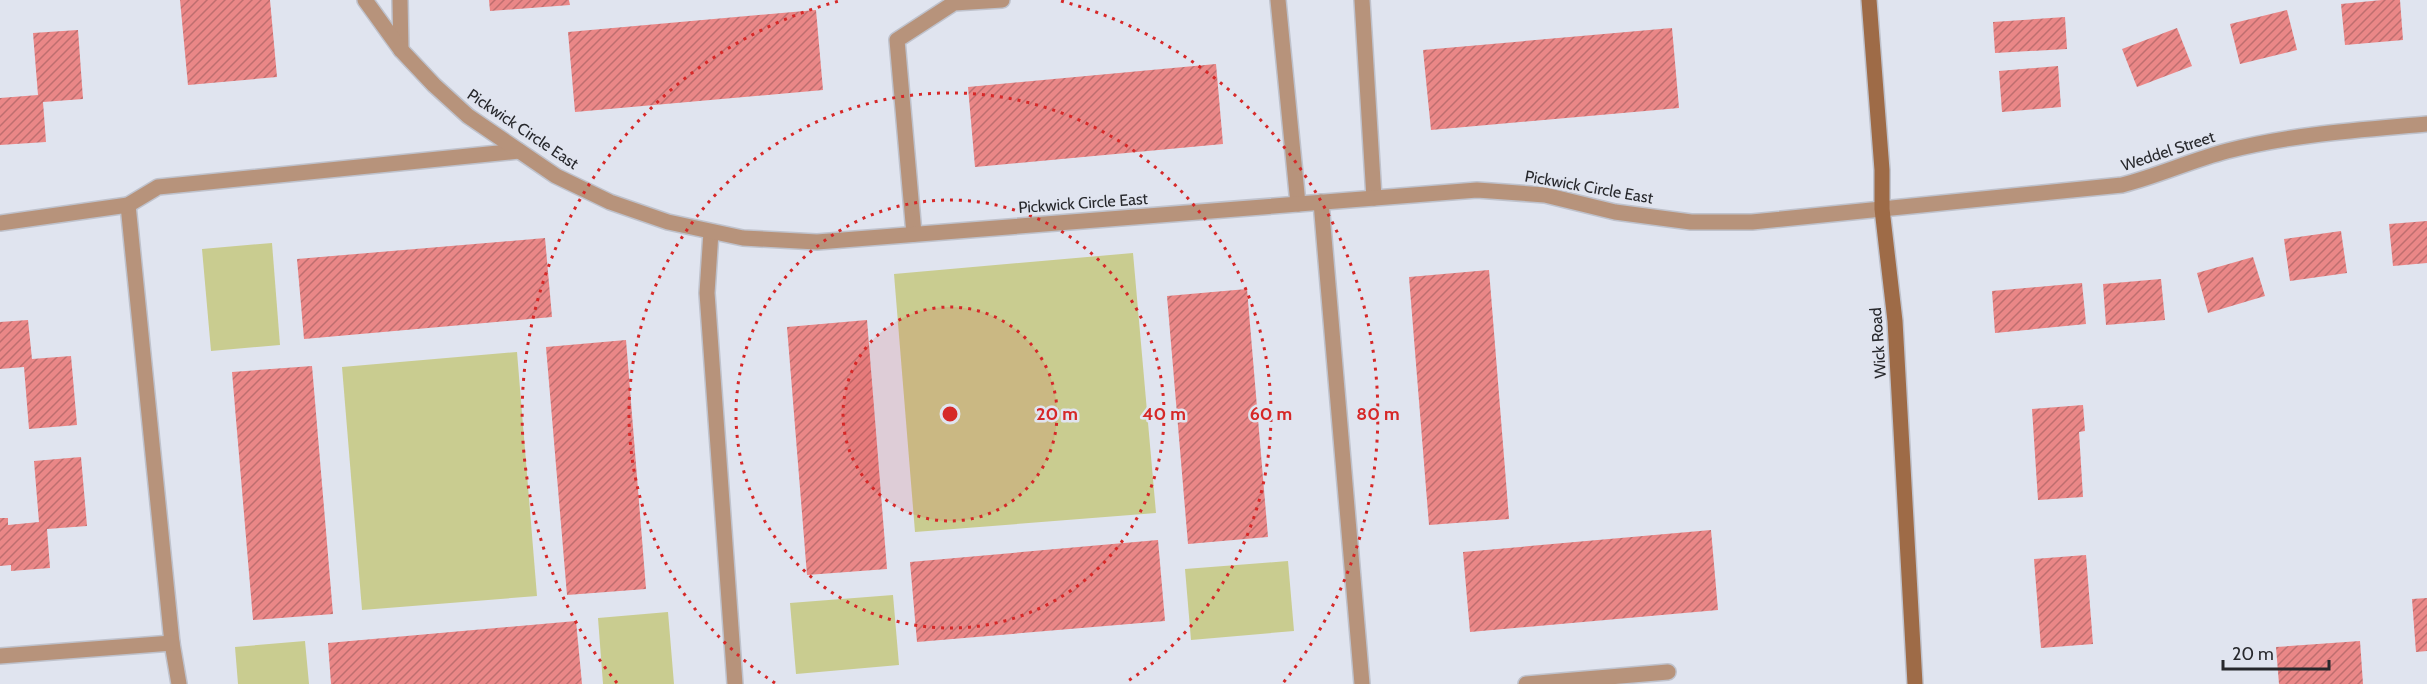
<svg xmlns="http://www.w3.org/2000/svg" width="2427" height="684" font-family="Cabin,sans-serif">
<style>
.green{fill:#c9cc90}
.building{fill:url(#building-hatch)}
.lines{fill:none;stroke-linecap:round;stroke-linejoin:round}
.lane-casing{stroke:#bfc2cc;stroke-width:18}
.street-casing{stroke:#bfc2cc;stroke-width:18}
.secondary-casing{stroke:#bfc2cc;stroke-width:18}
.lane{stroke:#b7937b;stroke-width:15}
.street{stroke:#b7937b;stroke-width:15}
.secondary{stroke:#9e6b47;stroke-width:15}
.ring{fill:none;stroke:#d62828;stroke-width:3;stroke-dasharray:3 6}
.labels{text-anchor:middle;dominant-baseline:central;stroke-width:5;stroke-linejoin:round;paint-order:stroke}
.street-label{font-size:16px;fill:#27282c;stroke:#e0e4ef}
.centre{fill:#d62828;stroke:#e0e4ef;stroke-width:3}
.ring-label{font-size:18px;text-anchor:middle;font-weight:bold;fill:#d62828;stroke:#e0e4ef;stroke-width:5;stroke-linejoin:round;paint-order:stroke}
</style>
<defs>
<pattern id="building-hatch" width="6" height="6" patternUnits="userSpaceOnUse" patternTransform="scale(1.5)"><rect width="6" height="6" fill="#ea8787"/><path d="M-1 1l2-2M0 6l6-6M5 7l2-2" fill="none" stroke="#be6e6f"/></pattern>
</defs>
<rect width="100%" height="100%" fill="#e0e4ef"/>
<!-- green -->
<g class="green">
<polygon points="272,243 280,345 211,351 202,249"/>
<polygon points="1133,253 1156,513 915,532 894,274"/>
<polygon points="517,352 537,596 362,610 342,367"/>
<polygon points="1288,561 1294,631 1191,640 1185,569"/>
<polygon points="893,595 899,665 796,674 790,603"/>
<polygon points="668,612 674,684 603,684 598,618"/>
<polygon points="305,641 309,684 238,684 235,647"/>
</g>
<!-- building -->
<g class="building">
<polygon points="180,0 270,0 277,77 188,85"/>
<polygon points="489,0 569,0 570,5 490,11"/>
<polygon points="2382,0 2400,0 2403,40 2345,45 2341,4"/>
<polygon points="816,10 823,90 575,112 568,32"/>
<polygon points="2287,10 2297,50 2240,64 2230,24"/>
<polygon points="2065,17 2067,49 1995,53 1993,22"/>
<polygon points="1672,28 1679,108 1431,130 1423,50"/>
<polygon points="2177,28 2192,66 2137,87 2122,49"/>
<polygon points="78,30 83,99 43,102 46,142 0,145 0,98 38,95 33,33"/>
<polygon points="1216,64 1223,144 975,167 968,87"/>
<polygon points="2058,66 2061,107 2002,112 1999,71"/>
<polygon points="2427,221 2427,263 2393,266 2389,224"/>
<polygon points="2341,231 2347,273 2290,281 2284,239"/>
<polygon points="545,238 552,317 304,339 297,259"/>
<polygon points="2253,257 2265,296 2208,313 2197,273"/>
<polygon points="1489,270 1509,519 1429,525 1409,277"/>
<polygon points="2161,279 2165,320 2106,325 2103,284"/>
<polygon points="2082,283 2086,324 1995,333 1992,291"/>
<polygon points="1247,289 1268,537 1188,544 1167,296"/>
<polygon points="28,320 32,359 71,356 77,425 29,429 24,367 0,369 0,322"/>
<polygon points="867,320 887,569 807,575 787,327"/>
<polygon points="626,340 646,589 567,595 546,347"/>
<polygon points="312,366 333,614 253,620 232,372"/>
<polygon points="2083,405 2085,431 2079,432 2083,497 2038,500 2032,409"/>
<polygon points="81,457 87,526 47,529 50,568 11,571 11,565 0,566 0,518 8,518 8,525 39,522 34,461"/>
<polygon points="1711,530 1718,610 1470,632 1463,552"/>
<polygon points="1158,540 1165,621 917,642 910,562"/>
<polygon points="2086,555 2093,644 2041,648 2034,559"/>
<polygon points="2427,598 2427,651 2416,652 2412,599"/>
<polygon points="576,621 582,684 331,684 328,643"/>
<polygon points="2360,641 2363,684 2279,684 2276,647"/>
</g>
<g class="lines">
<defs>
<g id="lane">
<polyline points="400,0 401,50"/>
<polyline points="1278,0 1298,204"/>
<polyline points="1362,0 1374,198"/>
<polyline points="1321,202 1362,684"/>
<polyline points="128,205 172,643 179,684"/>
<polyline points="0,223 128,205 158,187 519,151"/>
<polyline points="711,232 707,293 735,684"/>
<polyline points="914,234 897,40 954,3 1002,0"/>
<polyline points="0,656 172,643"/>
<polyline points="1526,684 1668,672"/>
</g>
<path id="street" d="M365,0L401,50L434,85L468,116L556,176L610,202L668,222L743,238L817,242L1477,190L1545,195L1615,212L1691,222H1752L2122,185C2158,176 2192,160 2227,151C2293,134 2360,130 2427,124"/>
<polyline id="secondary" points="1869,0 1882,170 1882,209 1895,321 1915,684"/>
</defs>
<!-- lane casing -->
<use href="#lane" class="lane-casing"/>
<!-- street casing -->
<use href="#street" class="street-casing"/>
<!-- secondary casing -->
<use href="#secondary" class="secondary-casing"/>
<!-- lane -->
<use href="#lane" class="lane"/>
<!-- street -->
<use href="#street" class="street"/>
<!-- secondary -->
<use href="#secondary" class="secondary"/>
</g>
<!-- distance rings -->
<circle cx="950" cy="414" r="107" fill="#d62828" fill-opacity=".12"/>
<g class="ring">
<circle cx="950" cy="414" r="107"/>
<circle cx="950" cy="414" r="214"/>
<path d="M775 683A321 321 0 1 1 1125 683"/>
<path d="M617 683A428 428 0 0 1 839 1M1061 1A428 428 0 0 1 1283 683"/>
</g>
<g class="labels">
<!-- street labels -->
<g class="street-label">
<text transform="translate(523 129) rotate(34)">Pickwick Circle East</text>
<text transform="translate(2168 151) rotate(-18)">Weddel Street</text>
<text transform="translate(1589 187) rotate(10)">Pickwick Circle East</text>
<text transform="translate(1083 203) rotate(-4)">Pickwick Circle East</text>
<text transform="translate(1878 343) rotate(-94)">Wick Road</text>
</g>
</g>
<circle cx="950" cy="414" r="9" class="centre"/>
<g class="ring-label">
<text x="1057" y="420">20 m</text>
<text x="1164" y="420">40 m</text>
<text x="1271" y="420">60 m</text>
<text x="1378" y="420">80 m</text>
</g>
<!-- scale -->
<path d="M2223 660v9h106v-9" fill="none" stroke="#27282c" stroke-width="3"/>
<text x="2232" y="660" font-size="18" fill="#27282c" stroke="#e0e4ef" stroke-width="4.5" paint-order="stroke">20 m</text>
</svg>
